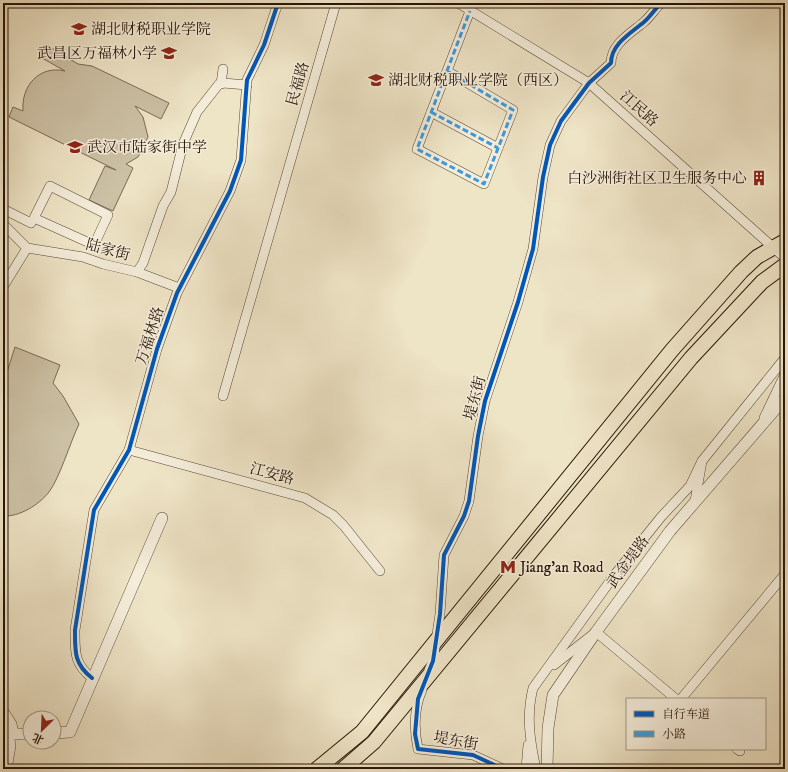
<svg xmlns="http://www.w3.org/2000/svg" width="788" height="772" font-family="'IM FELL DW Pica','Noto Serif SC',serif">
<style>
.green{fill:#ccc1a5;stroke:#7a6a56}
.lines{fill:none;stroke-linecap:round;stroke-linejoin:round}
.minor-casing{stroke:#5a4836;stroke-width:10}
.tertiary-casing{stroke:#5a4836;stroke-width:12}
.primary-casing{stroke:#281406;stroke-width:16}
.minor{stroke:#f4edda;stroke-width:9}
.tertiary{stroke:#f4edda;stroke-width:11}
.primary{stroke:#eee4c6;stroke-width:14}
.quiet{stroke:#3d9add;stroke-width:3;stroke-dasharray:6 3;stroke-linecap:butt}
.cycleway-casing{stroke:#f4edda;stroke-width:6}
.cycleway{stroke:#0057b8;stroke-width:4}
.labels{text-anchor:middle;dominant-baseline:central;stroke-width:3;stroke-linejoin:round;paint-order:stroke}
.poi-label{font-size:15px;fill:#281406;stroke:#f4edda;text-anchor:start}
.street-label{font-size:15px;fill:#281406;stroke:#f4edda}
</style>
<rect width="100%" height="100%" fill="#eee4c6"/>
<filter id="stains"><feTurbulence type="fractalNoise" baseFrequency=".005" numOctaves="4"/><feColorMatrix values="0 0 0 0 .2 0 0 0 0 .09 0 0 0 0 .02 0 0 0 .5 -.17"/></filter>
<radialGradient id="worn" r=".72"><stop offset=".6" stop-color="#630" stop-opacity="0"/><stop offset="1" stop-color="#630" stop-opacity=".3"/></radialGradient>
<!-- green -->
<g class="green">
<path d="M50,47L78,64L92,66L169,103L161,119L135,106L143,117L148,137L138,157L126,164L133,168L113,211L89,200L105,166L116,170L9,117L13,107L23,111C21,86 39,65 65,71L42,58Z"/>
<path d="M15,347L60,365L53,383L63,396L79,424C70,443 60,477 49,492C39,505 19,517 3,516V371L8,369Z"/>
</g>
<g class="lines">
<defs>
<g id="minor">
<polyline points="458,3 589,83 785,258"/>
<path d="M447,71L513,110L484,184L417,149C435,103 452,57 470,11"/>
<polyline points="221,84 223,69"/>
<polyline points="431,112 498,148"/>
<polyline points="3,209 31,223 34,218 50,186 108,215 94,245 34,218"/>
<polyline points="3,224 27,248 3,287"/>
<polyline points="27,248 83,257 103,264 137,272 179,288"/>
<polyline points="137,272 143,263 163,206 171,192 183,144 197,112 219,84 223,83 247,85"/>
<polyline points="223,396 336,3"/>
<polyline points="764,418 785,374"/>
<polyline points="129,450 305,498 333,515 344,526 380,571"/>
<polyline points="695,501 702,461 785,358"/>
<polyline points="554,665 596,632 676,699"/>
<path d="M429,670L433,661L440,614L444,555L464,516L469,501L478,436L485,401L518,302L533,249L543,177L550,145L561,121L589,83L611,63C611,44 631,33 644,22C650,17 655,9 661,3"/>
<path d="M92,678C74,664 75,652 75,630L94,510L129,450L157,349L177,293L230,191L241,160L247,80L264,45L278,3"/>
<path d="M422,690C414,708 414,730 418,749L473,755L503,769"/>
<polyline points="681,699 785,574"/>
<polyline points="3,710 12,724 14,734"/>
<polyline points="737,749 740,751"/>
<polyline points="7,769 11,746 9,734"/>
<polyline points="526,769 528,745"/>
<path d="M536,769C530,741 526,716 533,688L616,573L661,517L690,486L702,461"/>
</g>
<g id="tertiary">
<polyline points="3,730 9,734 30,734"/>
<polyline points="54,733 70,732 162,518"/>
<polyline points="547,769 548,728 553,695 596,632 670,531 785,398"/>
</g>
<g id="primary">
<polyline points="317,769 362,732 672,350 741,272 757,257 785,241"/>
<polyline points="343,769 374,742 691,358 762,282 785,265"/>
</g>
</defs>
<!-- minor casing -->
<use href="#minor" class="minor-casing"/>
<!-- tertiary casing -->
<use href="#tertiary" class="tertiary-casing"/>
<!-- primary casing -->
<use href="#primary" class="primary-casing"/>
<!-- minor -->
<use href="#minor" class="minor"/>
<!-- tertiary -->
<use href="#tertiary" class="tertiary"/>
<!-- primary -->
<use href="#primary" class="primary"/>
<!-- quiet -->
<g class="quiet">
<path d="M447,71L513,110L484,184L417,149C435,103 452,57 470,11"/>
<polyline points="431,112 498,148"/>
</g>
<defs>
<g id="cycleway">
<path d="M92,678C74,664 75,652 75,630L94,510L129,450L157,349L177,293L230,191L241,160L247,80L264,45L278,3"/>
<path d="M503,769L473,755L418,749L415,734L418,699L433,661L440,614L444,555L464,516L469,501L478,436L485,401L518,302L533,249L543,177L550,145L561,121L589,83L611,63C611,44 631,33 644,22C650,17 655,9 661,3"/>
</g>
</defs>
<!-- cycleway casing -->
<use href="#cycleway" class="cycleway-casing"/>
<!-- cycleway -->
<use href="#cycleway" class="cycleway"/>
</g>
<!-- icons -->
<defs>
<symbol id="university-bare" viewBox="-9 -9 18 18"><path d="M0-5L7-2L0 1L-7-2ZM-4 1L0 2.5L4 1V4Q0 6-4 4Z" fill="#8f2418" stroke="#f4edda" stroke-width="2.5" paint-order="stroke"/></symbol>
<symbol id="school-bare" viewBox="-9 -9 18 18"><path d="M0-5L7-2L0 1L-7-2ZM-4 1L0 2.5L4 1V4Q0 6-4 4Z" fill="#8f2418" stroke="#f4edda" stroke-width="2.5" paint-order="stroke"/></symbol>
<symbol id="building-bare" viewBox="-9 -9 18 18"><path d="M-4-6H4V6H1V3H-1V6H-4ZM-2.5-4.3h1.7v1.8h-1.7ZM.8-4.3h1.7v1.8H.8ZM-2.5-1h1.7V.8h-1.7ZM.8-1h1.7V.8H.8Z" fill="#8f2418" stroke="#f4edda" stroke-width="2.5" paint-order="stroke"/></symbol>
<symbol id="metro-bare" viewBox="-9 -9 18 18"><path d="M-5.5 5V-5H-3L0 0L3-5H5.5V5H3V-.5L0 4L-3-.5V5Z" fill="#8f2418" stroke="#f4edda" stroke-width="2.5" paint-order="stroke"/></symbol>
</defs>
<g fill-rule="evenodd">
<use href="#university-bare" x="68" y="18" width="22" height="22"/>
<use href="#school-bare" x="158" y="42" width="22" height="22"/>
<use href="#university-bare" x="365" y="69" width="22" height="22"/>
<use href="#school-bare" x="64" y="136" width="22" height="22"/>
<use href="#building-bare" x="748" y="167" width="22" height="22"/>
<use href="#metro-bare" x="497" y="556" width="22" height="22"/>
</g>
<g class="labels">
<!-- poi labels -->
<g class="poi-label">
<text x="91" y="29">湖北财税职业学院</text>
<text x="157" y="53" text-anchor="end">武昌区万福林小学</text>
<text x="388" y="80">湖北财税职业学院（西区）</text>
<text x="87" y="147">武汉市陆家街中学</text>
<text x="747" y="178" text-anchor="end">白沙洲街社区卫生服务中心</text>
<text x="520" y="567">Jiang'an Road</text>
</g>
<!-- street labels -->
<g class="street-label">
<text transform="translate(298 84) rotate(-74)">民福路</text>
<text transform="translate(639 109) rotate(42)">江民路</text>
<text transform="translate(108 250) rotate(15)">陆家街</text>
<text transform="translate(150 336) rotate(-72)">万福林路</text>
<text transform="translate(475 398) rotate(-75)">堤东街</text>
<text transform="translate(272 474) rotate(15)">江安路</text>
<text transform="translate(628 562) rotate(-54)">武金堤路</text>
<text transform="translate(456 741) rotate(10)">堤东街</text>
</g>
</g>
<!-- margin -->
<rect width="788" height="772" fill="none" stroke="#eee4c6" stroke-width="16"/>
<rect x="4" y="4" width="780" height="764" fill="none" stroke="#281406" stroke-width="2"/>
<rect x="8" y="8" width="772" height="756" fill="none" stroke="#281406"/>
<!-- legend -->
<rect x="626" y="698" width="140" height="52" fill="#f4edda" stroke="#a29685"/>
<rect x="634" y="711" width="20" height="6" fill="#0057b8" stroke="#a29685"/>
<text x="662" y="718" font-size="12" fill="#281406">自行车道</text>
<rect x="634" y="731" width="20" height="6" fill="#3d9add" stroke="#a29685"/>
<text x="662" y="738" font-size="12" fill="#281406">小路</text>
<!-- north arrow -->
<g transform="translate(42 730) rotate(204)"><circle r="19" fill="#f4edda" stroke="#a29685"/>
<path d="M0-3L7 15L0 10L-7 15Z" fill="#8f2418"/>
<text y="-6" font-size="11" font-weight="bold" text-anchor="middle" fill="#281406">北</text>
</g>
<rect width="100%" height="100%" filter="url(#stains)"/>
<rect width="100%" height="100%" fill="url(#worn)"/>
</svg>
